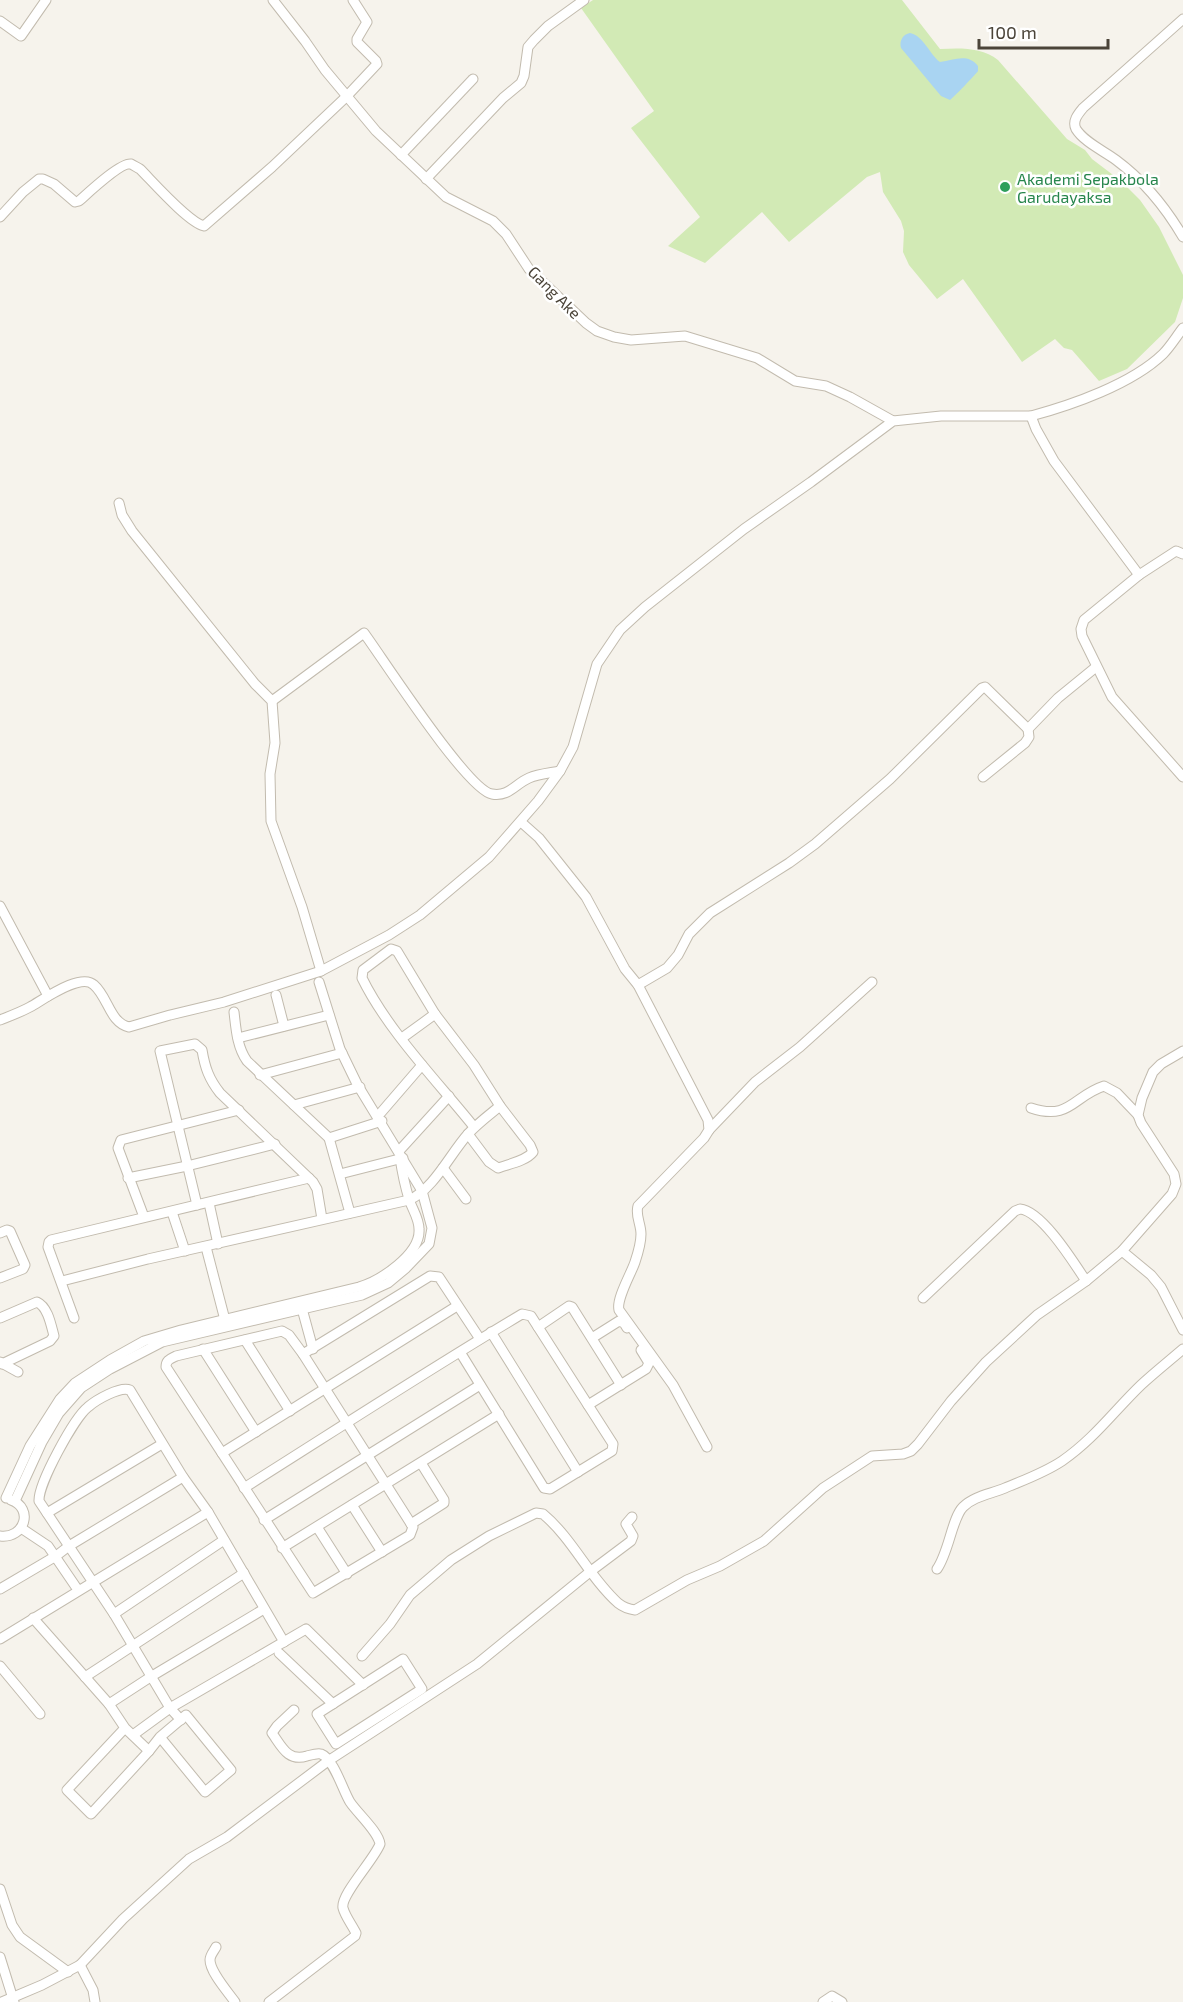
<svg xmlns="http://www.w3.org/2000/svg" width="1183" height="2002" font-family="'Exo 2',sans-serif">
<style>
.green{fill:#d2eab5}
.water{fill:#a9d4f2}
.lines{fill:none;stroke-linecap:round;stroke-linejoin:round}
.street-casing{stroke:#c2bbae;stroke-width:11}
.street{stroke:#fff;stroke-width:9}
.leisure-dot{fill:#2e9e5b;stroke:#fff;stroke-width:2}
.labels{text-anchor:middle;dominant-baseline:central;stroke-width:5;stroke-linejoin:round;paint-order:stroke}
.leisure-label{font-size:16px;fill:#27864d;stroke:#fff;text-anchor:start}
.street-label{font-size:16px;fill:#4b4439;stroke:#fff}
</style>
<rect width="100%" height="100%" fill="#f6f3ec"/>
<!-- green -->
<path class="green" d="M593,0H902L940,49C960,48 982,47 998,60L1067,139L1085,150L1092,159L1121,181L1140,200L1159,227L1183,275V298L1175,322L1127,369L1099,381L1072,350L1064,348L1055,339L1022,362L963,279L937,299L909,265L903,252L904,231L901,221L883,192L880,172L867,177L789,242L762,212L705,263L668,246L700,217L631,128L654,111L581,8Z"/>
<!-- water -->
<path class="water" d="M910,33C924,36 929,54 940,62C954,60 968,53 978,66C978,68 978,70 978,71C977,73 952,99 950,100L941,96L901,48C899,41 903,34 910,33Z"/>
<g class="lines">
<defs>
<g id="street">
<polyline points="273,0 305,41 325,70 376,131 446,197 493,221 506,234 529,269 586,323 597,331 614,337 631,340 685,336 757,358 795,381 826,386 850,397 893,421"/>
<path d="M1183,19L1083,108C1078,114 1072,121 1076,129C1084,142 1104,151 1116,160C1143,180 1166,208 1183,237"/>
<polyline points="0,21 21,36 46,0"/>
<polyline points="401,155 473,79"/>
<polyline points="426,179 503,98 521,83 524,76 528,47 534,40 548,26 584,0"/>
<path d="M0,217L23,192L39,179H43L54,184L75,202L79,201C88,193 121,162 131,164C133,165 138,168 140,169C153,182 188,222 204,226L272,167L346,97L377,64L376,61L357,42V39L367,22L353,0"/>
<polyline points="1031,416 1036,429 1054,461 1139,575 1176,551 1183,554"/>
<polyline points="119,503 122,515 132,531 255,684 272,701 275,743 270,774 271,821 302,907 321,971"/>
<polyline points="1139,575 1084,620 1081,629 1082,636 1112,697 1183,777"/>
<path d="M272,701L364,633C383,659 468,791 492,794C509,797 515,784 529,778C538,774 550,773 560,771"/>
<polyline points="983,777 1025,743 1029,737 1028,729"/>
<path d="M521,822L539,838L586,897L625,969L638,985L708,1120L709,1130L704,1138L638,1206C635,1215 641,1224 641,1234C641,1243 638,1253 635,1262C631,1274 616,1299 619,1310L673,1385L707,1447"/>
<polyline points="0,906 48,996"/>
<polyline points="638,985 667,968 678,955 689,934 710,913 789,863 815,844 890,779 982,688 985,687 1028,729 1058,698 1096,667"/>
<polyline points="276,995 284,1026"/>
<path d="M234,1012C236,1029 237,1047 247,1061L329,1138L350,1213"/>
<path d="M0,1020C10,1016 21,1012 30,1007C43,1000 81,972 94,985C108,997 110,1023 129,1027L170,1015L224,1002L321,971L389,935L420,915L489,857L538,801L560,771L573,747L597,664L620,630L645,607L744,529L811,482L893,421L941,416H1031C1072,405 1132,384 1163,354C1170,347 1176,337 1183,328"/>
<polyline points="238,1038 329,1015"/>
<polyline points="402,1038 435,1014"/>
<polyline points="260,1075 342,1053"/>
<polyline points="294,1105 360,1087"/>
<path d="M1031,1108C1070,1121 1073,1096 1104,1086L1117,1093L1138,1115"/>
<polyline points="378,1116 422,1065"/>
<polyline points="709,1130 755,1082 800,1047 872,982"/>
<path d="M468,1134L489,1162L498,1168C509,1164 526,1161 533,1152L530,1145L500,1106L474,1065L435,1014L397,951L391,949L363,970L362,978C388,1031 438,1082 474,1127"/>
<polyline points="329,1138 382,1121"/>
<polyline points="399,1151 449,1096"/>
<polyline points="443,1168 466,1199"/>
<polyline points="340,1174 403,1158"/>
<polyline points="128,1178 187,1166 275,1144"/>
<polyline points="209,1203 218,1244"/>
<path d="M197,1205L160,1051L195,1044L202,1050C205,1068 209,1079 220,1093L313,1182L317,1189L322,1219"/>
<polyline points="172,1212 185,1251"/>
<polyline points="144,1217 118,1148 121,1140 239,1110"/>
<polyline points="0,1233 7,1230 10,1231 25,1265 23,1269 0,1278"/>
<polyline points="206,1247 225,1320"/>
<polyline points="1122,1251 1151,1275 1161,1287 1183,1330"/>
<path d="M62,1281L148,1259L409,1200C434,1189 450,1154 468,1134C477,1124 489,1115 500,1106"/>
<path d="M923,1298L1015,1211L1020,1209C1042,1211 1074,1263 1086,1281"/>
<polyline points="301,1305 313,1349"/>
<path d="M0,1318L37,1302C48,1307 51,1325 54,1336L50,1341L2,1364"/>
<polyline points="74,1318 48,1247 49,1242 51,1240 309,1178"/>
<polyline points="538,1327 569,1306 572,1307 621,1385"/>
<path d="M282,1331L289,1335L303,1354L413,1527L410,1535L313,1593L166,1367C166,1360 170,1359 176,1356Z"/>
<polyline points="491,1332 578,1472"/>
<polyline points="592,1338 619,1321 624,1323 627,1328"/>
<polyline points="245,1340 290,1411"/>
<polyline points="203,1349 256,1432"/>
<polyline points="303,1354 430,1276 439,1277 480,1339"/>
<polyline points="0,1362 18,1372"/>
<polyline points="588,1405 646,1369 649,1363 641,1350"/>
<polyline points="222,1453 457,1306"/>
<path d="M244,1488C336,1430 428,1370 522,1314L531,1316L613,1444L612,1451L550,1489L544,1488L460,1352"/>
<path d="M6,1498L30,1446L60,1399L75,1383L110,1360L144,1341L181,1330L359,1287C380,1281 421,1254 419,1229C419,1218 412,1209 409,1199C405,1186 402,1171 400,1158"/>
<polyline points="15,1501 42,1442 59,1413 81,1388 110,1369 162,1342 362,1295 388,1283 406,1268 429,1244 432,1228 422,1191 357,1084 340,1049 319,982"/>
<polyline points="352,1505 382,1552"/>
<polyline points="47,1513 162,1444"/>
<polyline points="264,1520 480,1385"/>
<polyline points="411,1524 444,1503 444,1500 421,1463"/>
<polyline points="317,1527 347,1574"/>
<polyline points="21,1528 48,1546 78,1590"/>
<path d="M0,1536C25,1539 34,1508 11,1500"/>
<polyline points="282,1548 499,1414"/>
<path d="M937,1569C949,1552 952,1518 963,1507C974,1496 991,1494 1005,1488C1024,1480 1044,1473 1062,1461C1094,1439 1114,1411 1141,1385C1154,1373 1169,1361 1183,1349"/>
<polyline points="0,1589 56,1556 69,1546 183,1477"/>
<polyline points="114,1614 224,1540"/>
<polyline points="33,1618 109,1704 125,1728 149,1751 91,1814 67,1790 125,1728"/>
<polyline points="0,1639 208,1512"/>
<polyline points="279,1653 333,1704"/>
<path d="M362,1656L390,1624L410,1595L451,1560L489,1536L536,1513L543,1514C573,1539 589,1577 618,1603C623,1607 628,1609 635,1610L687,1580L720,1566L764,1541L823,1488L872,1456L903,1454L911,1451L918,1444L951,1401L986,1362L1037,1315L1086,1281L1122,1251L1172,1194L1176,1184L1174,1174L1141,1123L1138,1115L1142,1098L1153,1072L1161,1064L1183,1051"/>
<polygon points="403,1659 422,1689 336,1744 317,1714"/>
<polyline points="0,1666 40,1714"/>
<polyline points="85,1677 244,1573"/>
<polyline points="109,1704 152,1676 264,1609"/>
<path d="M181,1720L170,1708L114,1614L39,1501C38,1484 74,1418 88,1407C96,1400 120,1386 130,1390L183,1477L208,1512L284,1642"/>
<polyline points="133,1735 170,1708 306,1629 363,1685"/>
<polyline points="149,1751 160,1737 186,1715 231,1770 205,1792 160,1737"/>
<polyline points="0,1889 12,1925 20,1937 68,1972"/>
<path d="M216,1947C214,1951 210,1955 210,1960C210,1972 228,1992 235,2002"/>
<polyline points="0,1957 14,2002"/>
<polyline points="80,1965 93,1990 95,2002"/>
<polyline points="2,2002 42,1985 80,1965 123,1919 189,1859 227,1837 328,1761 477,1664 591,1571 631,1541 633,1536 626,1524 632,1517"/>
<path d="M269,2002L355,1936L356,1933C352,1925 345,1916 343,1908C340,1895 374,1860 380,1844C378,1831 358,1814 350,1802C343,1791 334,1759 321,1754C317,1753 311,1755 307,1756C288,1762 282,1747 272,1733L277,1726L294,1710"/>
<polyline points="823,2002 832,1996 842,2002"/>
</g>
</defs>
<!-- street casing -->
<use href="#street" class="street-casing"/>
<!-- street -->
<use href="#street" class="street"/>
</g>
<!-- markers -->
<circle class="leisure-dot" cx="1005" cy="187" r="6"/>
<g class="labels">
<!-- leisure labels -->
<g class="leisure-label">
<text x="1017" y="178">Akademi Sepakbola<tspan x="1017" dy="18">Garudayaksa</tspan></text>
</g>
<!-- street labels -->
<g class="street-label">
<text transform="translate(555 292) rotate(45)">Gang Ake</text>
</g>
</g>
<!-- scale -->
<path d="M979 39v9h129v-9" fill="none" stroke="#4b4439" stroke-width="3"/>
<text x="988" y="39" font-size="18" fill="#4b4439" stroke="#ffffff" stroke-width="4.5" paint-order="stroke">100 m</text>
</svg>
